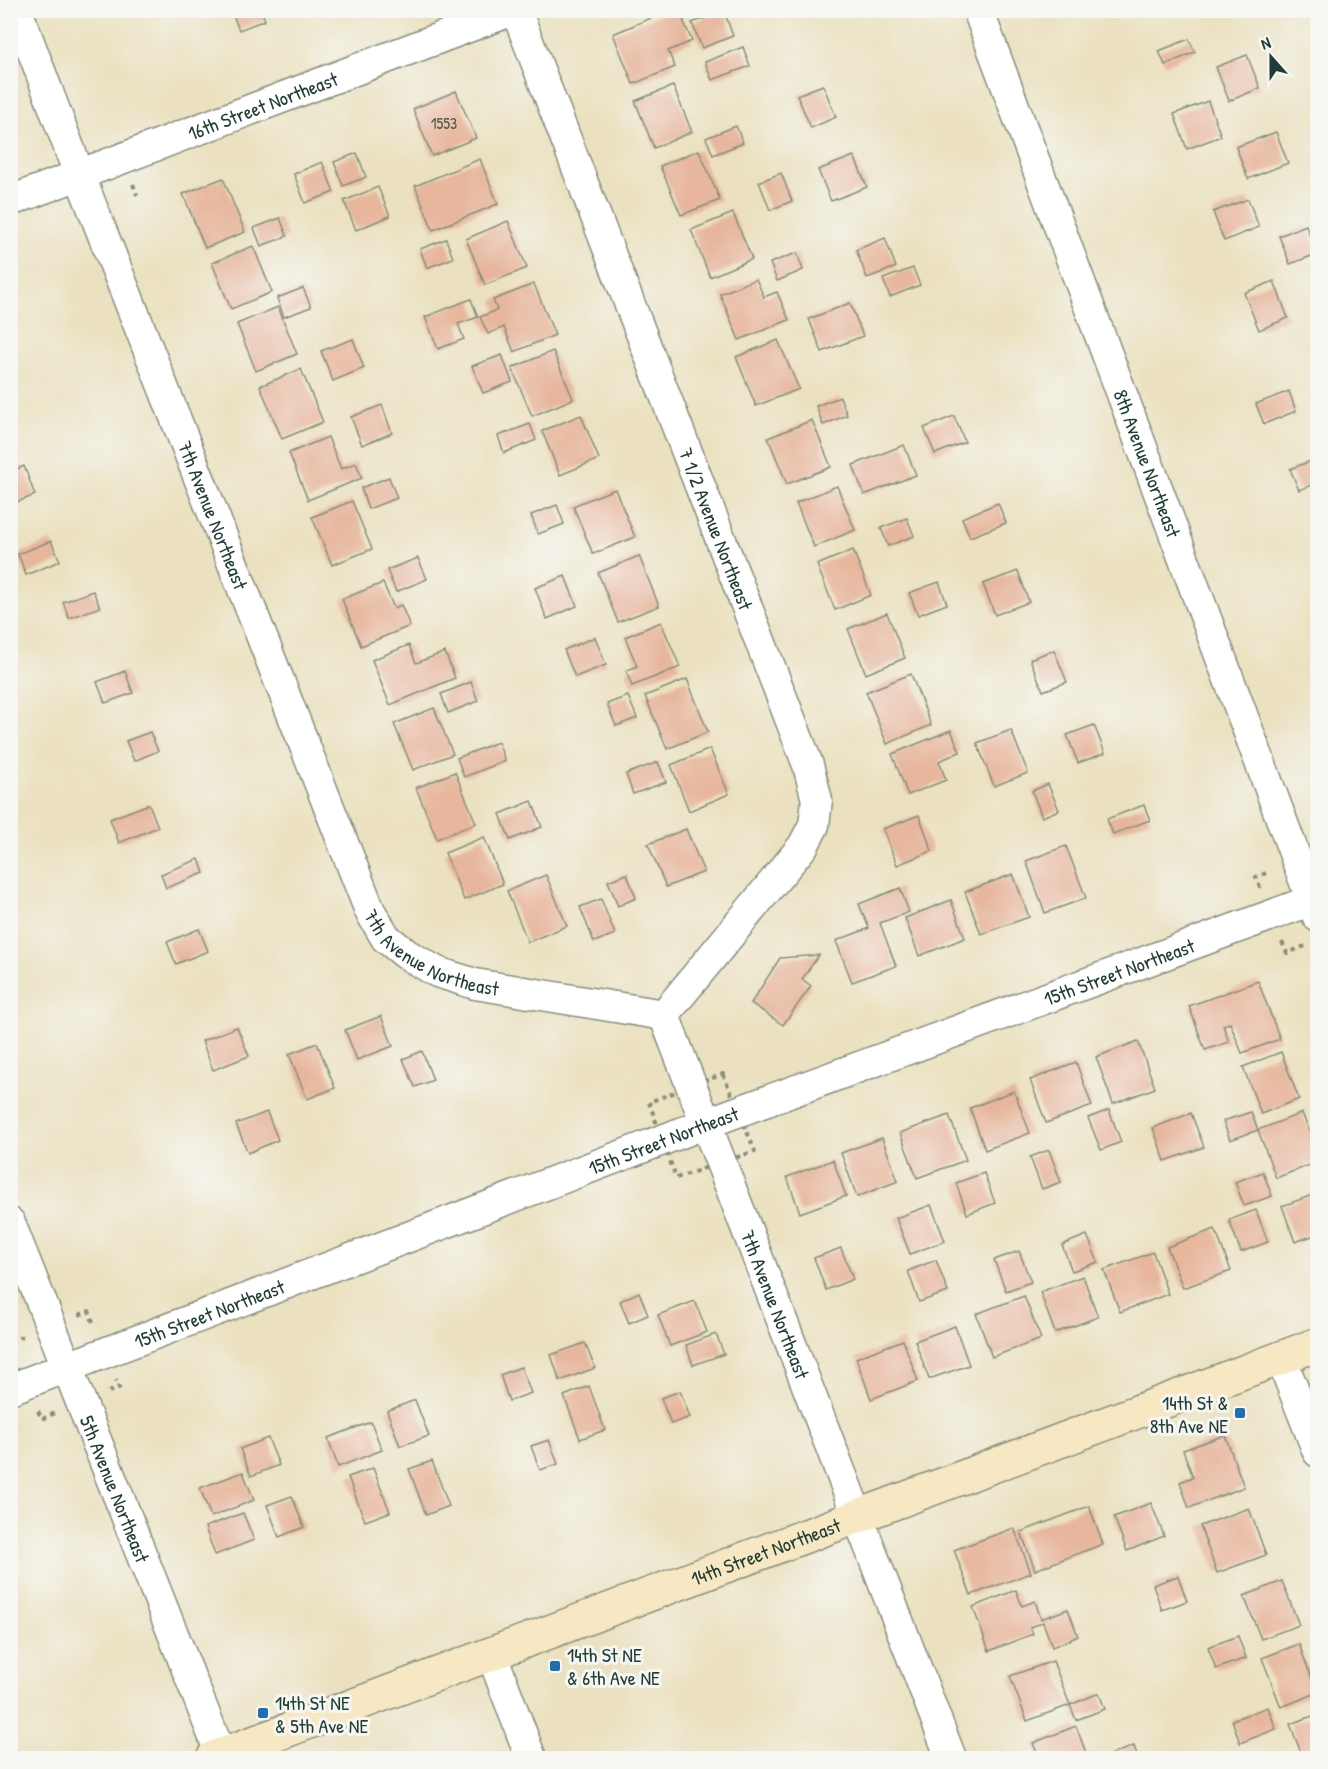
<svg xmlns="http://www.w3.org/2000/svg" width="1328" height="1769" font-family="'Patrick Hand',sans-serif">
<style>
.building{fill:#e7b69c}
.lines{fill:none;stroke-linecap:round;stroke-linejoin:round}
.minor-casing{stroke:#858f7a;stroke-width:33}
.secondary-casing{stroke:#858f7a;stroke-width:36}
.path{stroke:#858f7a;stroke-width:4;stroke-dasharray:4.5 4.5;stroke-linecap:butt}
.minor{stroke:#fff;stroke-width:30}
.secondary{stroke:#f7e8c3;stroke-width:33}
.poi-dot{fill:#1f6fb2;stroke:#f6f6f2;stroke-width:2}
.labels{text-anchor:middle;dominant-baseline:central;stroke-width:6;stroke-linejoin:round;paint-order:stroke}
.number-label{font-size:16px;fill:#515b4e}
.street-label{font-size:20px;fill:#1f3d34;stroke:#f6f6f2}
.poi-label{font-size:20px;fill:#1f3d34;stroke:#f6f6f2;text-anchor:start}
</style>
<rect width="100%" height="100%" fill="#f6f6f2"/>
<filter id="ink" filterUnits="userSpaceOnUse"><feTurbulence type="fractalNoise" baseFrequency=".0167" numOctaves="2"/><feDisplacementMap in="SourceGraphic" scale="12" xChannelSelector="R" yChannelSelector="G"/><feConvolveMatrix kernelMatrix="1 2 1 2 8 2 1 2 1" color-interpolation-filters="sRGB"/></filter>
<filter id="wash" filterUnits="userSpaceOnUse"><feTurbulence type="fractalNoise" baseFrequency=".008" numOctaves="4" result="noise"/><feDisplacementMap in="SourceGraphic" scale="24" xChannelSelector="R" yChannelSelector="G"/><feGaussianBlur stdDeviation="1.35" result="paint"/><feColorMatrix in="noise" values="0 0 0 0 0 0 0 0 0 0 0 0 0 0 0 0 0 1.4 0 .05"/><feComposite in="paint" operator="in"/></filter>
<g filter="url(#wash)">
<rect width="100%" height="100%" fill="#ebe1c0"/>
<g id="blocks">
<!-- building -->
<g class="building">
<polygon points="231,10 261,10 265,20 239,30"/>
<polygon points="670,10 679,10 692,41 668,51 675,67 633,84 613,34"/>
<polygon points="724,11 733,36 702,48 692,23"/>
<polygon points="1189,39 1195,52 1165,65 1159,51"/>
<polygon points="743,47 750,66 712,80 705,62"/>
<polygon points="1247,55 1260,88 1229,101 1216,67"/>
<polygon points="823,85 836,117 811,128 797,95"/>
<polygon points="673,86 692,132 654,148 635,101"/>
<polygon points="456,91 476,138 432,156 413,109"/>
<polygon points="1208,101 1221,136 1187,149 1174,114"/>
<polygon points="736,126 743,143 713,155 706,138"/>
<polygon points="1276,132 1288,163 1248,179 1236,147"/>
<polygon points="699,150 720,200 681,215 660,166"/>
<polygon points="357,153 366,177 343,186 334,162"/>
<polygon points="854,156 867,187 831,201 818,170"/>
<polygon points="480,159 498,204 433,230 415,186"/>
<polygon points="322,162 334,192 305,203 294,174"/>
<polygon points="781,173 792,201 770,210 759,182"/>
<polygon points="223,178 245,232 205,248 183,194"/>
<polygon points="378,187 390,216 356,230 344,201"/>
<polygon points="1248,199 1259,227 1224,241 1213,212"/>
<polygon points="733,213 752,259 710,277 691,230"/>
<polygon points="280,218 287,236 261,246 254,228"/>
<polygon points="508,221 527,268 485,285 466,239"/>
<polygon points="1306,225 1317,254 1290,264 1279,236"/>
<polygon points="885,238 896,267 867,278 856,250"/>
<polygon points="446,239 453,258 427,268 420,249"/>
<polygon points="253,246 272,292 231,309 212,263"/>
<polygon points="797,253 803,270 777,281 770,263"/>
<polygon points="913,268 920,285 890,297 883,279"/>
<polygon points="756,279 764,297 777,292 789,320 739,340 720,294"/>
<polygon points="1274,281 1288,318 1259,330 1244,293"/>
<polygon points="534,284 555,335 514,352 504,327 488,334 480,317 497,310 493,300"/>
<polygon points="303,288 311,307 284,317 277,298"/>
<polygon points="471,299 478,317 458,324 464,339 438,349 425,317"/>
<polygon points="850,303 863,336 822,352 809,319"/>
<polygon points="278,307 297,354 256,371 237,324"/>
<polygon points="353,339 364,368 333,381 321,351"/>
<polygon points="778,340 799,389 756,406 736,357"/>
<polygon points="553,351 573,399 532,416 512,368"/>
<polygon points="502,355 512,382 483,393 472,366"/>
<polygon points="301,369 323,422 282,439 260,386"/>
<polygon points="1289,391 1296,411 1264,424 1256,404"/>
<polygon points="840,397 847,415 823,425 816,406"/>
<polygon points="382,405 392,433 362,445 351,417"/>
<polygon points="581,415 599,459 560,475 542,431"/>
<polygon points="954,416 965,442 935,454 924,428"/>
<polygon points="812,420 831,467 787,484 768,438"/>
<polygon points="530,424 536,440 504,453 498,436"/>
<polygon points="328,437 341,469 356,463 362,478 308,500 289,453"/>
<polygon points="904,445 916,475 864,495 853,465"/>
<polygon points="1316,459 1318,464 1318,483 1299,490 1290,469"/>
<polygon points="24,466 35,495 10,505 10,472"/>
<polygon points="389,477 397,498 368,509 361,488"/>
<polygon points="837,486 855,530 814,547 796,503"/>
<polygon points="615,489 635,537 593,554 573,506"/>
<polygon points="352,501 372,549 332,565 312,517"/>
<polygon points="998,503 1006,523 970,537 962,518"/>
<polygon points="557,505 564,524 538,534 531,515"/>
<polygon points="907,518 914,536 888,546 881,528"/>
<polygon points="51,541 60,561 26,575 18,554"/>
<polygon points="853,550 871,595 835,610 817,565"/>
<polygon points="639,556 659,606 618,622 598,573"/>
<polygon points="418,558 427,579 396,592 387,570"/>
<polygon points="1018,571 1029,602 995,615 983,584"/>
<polygon points="565,576 577,606 547,619 535,588"/>
<polygon points="939,582 947,604 918,615 909,593"/>
<polygon points="383,583 394,608 401,605 410,626 361,646 342,599"/>
<polygon points="93,591 100,607 69,618 63,602"/>
<polygon points="887,613 905,658 866,674 848,629"/>
<polygon points="661,622 680,667 632,686 626,671 637,666 625,637"/>
<polygon points="595,637 606,665 575,677 564,650"/>
<polygon points="409,645 416,663 445,652 455,678 390,705 372,660"/>
<polygon points="1054,650 1067,682 1043,691 1030,659"/>
<polygon points="125,671 133,693 105,703 97,682"/>
<polygon points="911,674 931,725 887,744 866,692"/>
<polygon points="687,679 708,732 667,749 645,696"/>
<polygon points="471,682 478,701 448,713 441,694"/>
<polygon points="628,696 637,718 616,726 607,704"/>
<polygon points="434,708 453,754 413,770 394,724"/>
<polygon points="1094,725 1105,753 1078,763 1067,735"/>
<polygon points="951,730 960,752 939,761 946,780 908,795 892,754"/>
<polygon points="1011,730 1028,773 994,786 977,743"/>
<polygon points="150,732 158,751 134,761 126,741"/>
<polygon points="498,742 505,761 464,777 457,758"/>
<polygon points="710,749 729,794 689,811 671,765"/>
<polygon points="658,762 666,782 633,794 626,774"/>
<polygon points="455,772 476,823 437,839 416,788"/>
<polygon points="1048,784 1059,810 1042,817 1032,791"/>
<polygon points="532,801 542,827 510,840 500,814"/>
<polygon points="149,804 158,827 119,843 110,819"/>
<polygon points="1144,805 1150,820 1113,834 1107,819"/>
<polygon points="919,815 932,851 897,865 883,829"/>
<polygon points="686,829 704,872 666,887 648,844"/>
<polygon points="484,837 503,884 464,900 445,853"/>
<polygon points="1066,846 1086,898 1045,913 1026,861"/>
<polygon points="199,859 204,873 166,888 161,874"/>
<polygon points="627,874 636,898 618,906 608,881"/>
<polygon points="1013,874 1029,917 981,934 965,892"/>
<polygon points="546,875 567,926 528,942 507,891"/>
<polygon points="900,888 909,912 880,923 896,966 852,982 836,941 869,928 859,904"/>
<polygon points="601,899 615,934 594,942 580,907"/>
<polygon points="951,900 965,938 919,956 905,918"/>
<polygon points="199,929 208,951 176,964 167,942"/>
<polygon points="819,955 802,979 811,986 783,1025 751,1003 780,958"/>
<polygon points="1258,981 1280,1039 1242,1053 1230,1023 1223,1025 1229,1042 1205,1050 1189,1006"/>
<polygon points="381,1016 393,1046 357,1060 345,1030"/>
<polygon points="237,1027 249,1056 213,1070 202,1041"/>
<polygon points="1138,1041 1155,1088 1113,1104 1096,1057"/>
<polygon points="317,1043 335,1088 307,1099 289,1054"/>
<polygon points="422,1051 433,1080 415,1087 403,1059"/>
<polygon points="1281,1052 1299,1099 1261,1114 1243,1067"/>
<polygon points="1076,1062 1092,1106 1046,1123 1030,1080"/>
<polygon points="1014,1091 1030,1133 985,1150 970,1108"/>
<polygon points="1109,1110 1121,1142 1101,1150 1088,1118"/>
<polygon points="267,1112 278,1140 248,1153 236,1124"/>
<polygon points="1251,1112 1258,1130 1302,1113 1318,1152 1318,1162 1276,1178 1258,1130 1230,1140 1223,1121"/>
<polygon points="1191,1113 1204,1147 1165,1161 1153,1128"/>
<polygon points="949,1115 966,1160 917,1178 900,1133"/>
<polygon points="882,1138 898,1181 857,1197 841,1153"/>
<polygon points="1049,1150 1061,1182 1042,1189 1030,1157"/>
<polygon points="833,1160 846,1196 800,1213 787,1177"/>
<polygon points="1263,1172 1272,1196 1244,1206 1235,1182"/>
<polygon points="984,1173 995,1203 967,1214 956,1183"/>
<polygon points="1318,1193 1318,1234 1295,1242 1282,1206"/>
<polygon points="931,1205 945,1241 910,1254 896,1218"/>
<polygon points="1256,1210 1268,1242 1241,1252 1229,1220"/>
<polygon points="1215,1229 1231,1271 1183,1288 1167,1247"/>
<polygon points="1087,1235 1098,1262 1072,1271 1062,1245"/>
<polygon points="841,1248 853,1279 826,1290 814,1258"/>
<polygon points="1019,1251 1031,1282 1006,1291 994,1260"/>
<polygon points="1153,1252 1168,1294 1120,1312 1104,1270"/>
<polygon points="936,1260 948,1292 919,1302 908,1271"/>
<polygon points="1083,1276 1098,1317 1055,1333 1040,1292"/>
<polygon points="639,1292 648,1315 629,1323 620,1301"/>
<polygon points="1024,1296 1041,1339 992,1357 976,1314"/>
<polygon points="695,1301 707,1332 670,1346 658,1315"/>
<polygon points="955,1326 969,1365 929,1379 915,1341"/>
<polygon points="716,1334 724,1354 693,1365 686,1345"/>
<polygon points="903,1340 918,1381 871,1399 856,1358"/>
<polygon points="585,1343 595,1368 560,1381 551,1355"/>
<polygon points="521,1367 531,1393 509,1401 500,1375"/>
<polygon points="589,1386 605,1430 580,1439 564,1396"/>
<polygon points="680,1391 690,1417 671,1424 661,1398"/>
<polygon points="415,1400 429,1436 400,1446 387,1411"/>
<polygon points="371,1422 382,1450 338,1467 328,1438"/>
<polygon points="1225,1435 1244,1487 1189,1508 1180,1482 1193,1477 1183,1450"/>
<polygon points="268,1438 279,1465 251,1476 240,1449"/>
<polygon points="549,1440 558,1464 540,1470 531,1446"/>
<polygon points="432,1461 449,1506 426,1515 409,1469"/>
<polygon points="373,1468 390,1512 365,1521 348,1477"/>
<polygon points="243,1472 254,1500 211,1517 200,1488"/>
<polygon points="292,1496 304,1527 279,1537 267,1505"/>
<polygon points="1151,1503 1164,1536 1127,1551 1114,1517"/>
<polygon points="1089,1506 1103,1544 1035,1570 1021,1532"/>
<polygon points="1249,1508 1266,1555 1217,1573 1200,1526"/>
<polygon points="243,1513 254,1540 215,1555 205,1527"/>
<polygon points="1014,1528 1031,1573 971,1595 954,1550"/>
<polygon points="1178,1576 1187,1601 1162,1610 1153,1585"/>
<polygon points="1282,1581 1299,1625 1261,1639 1244,1596"/>
<polygon points="1016,1590 1022,1606 1035,1601 1041,1619 1068,1609 1078,1636 1052,1647 1043,1622 1030,1627 1033,1634 989,1651 973,1607"/>
<polygon points="1238,1636 1246,1658 1216,1669 1208,1647"/>
<polygon points="1299,1644 1317,1693 1281,1707 1262,1658"/>
<polygon points="1053,1661 1070,1705 1027,1721 1010,1676"/>
<polygon points="1099,1693 1105,1709 1076,1720 1070,1705"/>
<polygon points="1268,1707 1276,1729 1240,1743 1232,1720"/>
<polygon points="1318,1714 1318,1758 1303,1758 1290,1724"/>
<polygon points="1076,1726 1088,1758 1039,1758 1033,1743"/>
<polygon points="1134,1746 1138,1758 1101,1758"/>
</g>
</g>
</g>
<g filter="url(#ink)">
<use href="#blocks" fill-opacity="0" stroke="#858f7a" stroke-width="1.5"/>
<g class="lines">
<defs>
<g id="minor">
<path id="s1" d="M17,10L79,174L370,911L386,938L406,954L437,972L475,984L664,1015"/>
<path id="s2" d="M516,10L808,765L817,800L814,825L803,846L664,1015"/>
<path id="s3" d="M978,10L1318,917"/>
<path id="s4" d="M10,201L513,10"/>
<path id="s5" d="M664,1015L951,1758"/>
<path id="s6" d="M10,1223L221,1755"/>
<polyline points="1281,1358 1318,1452"/>
<path id="s7" d="M10,1389L707,1123L1318,898"/>
<polyline points="492,1655 531,1758"/>
</g>
<g id="secondary">
<path id="s8" d="M213,1758L1318,1344"/>
</g>
</defs>
<!-- minor casing -->
<use href="#minor" class="minor-casing"/>
<!-- secondary casing -->
<use href="#secondary" class="secondary-casing"/>
<!-- path -->
<g class="path">
<polyline points="133,184 137,195"/>
<polyline points="1260,888 1256,877 1269,872"/>
<polyline points="1282,942 1287,953 1308,945"/>
<polygon points="723,1074 755,1151 676,1178 649,1102"/>
<polyline points="79,1315 89,1311 94,1325"/>
<polyline points="10,1341 24,1336"/>
<polyline points="109,1392 119,1388 116,1380"/>
<polyline points="38,1411 42,1419 55,1413"/>
</g>
<!-- minor -->
<use href="#minor" class="minor"/>
<!-- secondary -->
<use href="#secondary" class="secondary"/>
</g>
</g>
<!-- markers -->
<g class="poi-dot">
<rect x="1234" y="1407" width="12" height="12" rx="3"/>
<rect x="549" y="1660" width="12" height="12" rx="3"/>
<rect x="257" y="1707" width="12" height="12" rx="3"/>
</g>
<g class="labels">
<!-- number labels -->
<g class="number-label">
<text x="444" y="123">1553</text>
</g>
<!-- street labels -->
<g class="street-label">
<text stroke="none"><textPath href="#s4" startOffset="270">16th Street Northeast</textPath></text>
<text stroke="none"><textPath href="#s3" startOffset="484">8th Avenue Northeast</textPath></text>
<text stroke="none"><textPath href="#s1" startOffset="542">7th Avenue Northeast</textPath></text>
<text stroke="none"><textPath href="#s2" startOffset="556">7 1/2 Avenue Northeast</textPath></text>
<text stroke="none"><textPath href="#s1" startOffset="1046">7th Avenue Northeast</textPath></text>
<text stroke="none"><textPath href="#s7" startOffset="1185">15th Street Northeast</textPath></text>
<text stroke="none"><textPath href="#s7" startOffset="699">15th Street Northeast</textPath></text>
<text stroke="none"><textPath href="#s5" startOffset="310">7th Avenue Northeast</textPath></text>
<text stroke="none"><textPath href="#s7" startOffset="213">15th Street Northeast</textPath></text>
<text stroke="none"><textPath href="#s6" startOffset="286">5th Avenue Northeast</textPath></text>
<text stroke="none"><textPath href="#s8" startOffset="590">14th Street Northeast</textPath></text>
</g>
<!-- poi labels -->
<g class="poi-label">
<text x="1228" y="1402" text-anchor="end">14th St &amp;<tspan x="1228" dy="23">8th Ave NE</tspan></text>
<text x="567" y="1654">14th St NE<tspan x="567" dy="23">&amp; 6th Ave NE</tspan></text>
<text x="275" y="1702">14th St NE<tspan x="275" dy="23">&amp; 5th Ave NE</tspan></text>
</g>
</g>
<!-- margin -->
<rect width="1328" height="1769" fill="none" stroke="#f6f6f2" stroke-width="36"/>
<!-- north arrow -->
<g transform="translate(1271 57) rotate(339)" stroke="#f6f6f2" stroke-width="4.5" paint-order="stroke">
<path d="M0-4.5L10 22L0 15L-10 22Z" fill="#1f3d34"/>
<text y="-9" font-size="16" font-weight="bold" text-anchor="middle" fill="#1f3d34">N</text>
</g>
</svg>
